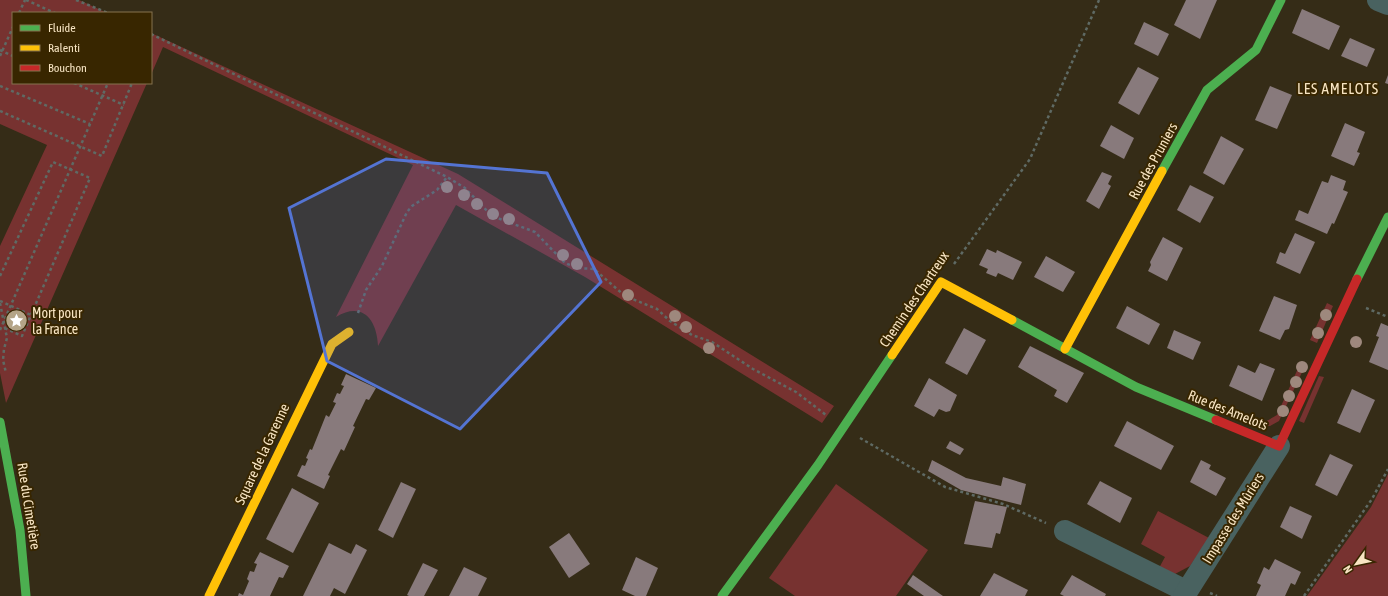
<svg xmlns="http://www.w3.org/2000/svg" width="1388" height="596" font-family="'Asap Condensed',sans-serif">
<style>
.green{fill:#773230}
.building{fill:#887a7c}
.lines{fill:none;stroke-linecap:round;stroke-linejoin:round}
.path{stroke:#5f6a64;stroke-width:2.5;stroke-dasharray:3 3;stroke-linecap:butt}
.street{stroke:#496260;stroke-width:22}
.fast{stroke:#4caf50;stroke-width:9}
.slow{stroke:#ffc107;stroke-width:9}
.jam{stroke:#c62828;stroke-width:9}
.tree{fill:#9e887d}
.marked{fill:#5474d3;fill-opacity:0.2;stroke:#5474d3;stroke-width:3;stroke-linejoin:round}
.labels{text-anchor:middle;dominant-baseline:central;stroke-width:4;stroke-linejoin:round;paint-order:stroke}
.street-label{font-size:14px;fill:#f8e5c3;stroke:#382600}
.poi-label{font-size:14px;fill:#f8e5c3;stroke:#382600;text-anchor:start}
.neighbourhood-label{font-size:15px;letter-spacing:1px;fill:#f8e5c3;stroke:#382600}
</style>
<rect width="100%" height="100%" fill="#352c17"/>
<!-- green -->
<g class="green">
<polygon points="0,0 79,0 107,13 13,13 13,83 147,83 6,403 0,373 0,246 47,145 0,124"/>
<path d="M151,33L458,174L834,406L822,423L585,277L456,205L378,346C377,319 362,301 336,317L413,165L163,47L151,75Z"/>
<polygon points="1327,303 1333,306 1317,343 1310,340"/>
<polygon points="1300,364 1305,366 1279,421 1270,426 1254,425 1265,422 1277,415"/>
<polygon points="1319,376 1324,377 1304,423 1299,421"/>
<polygon points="1388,474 1388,596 1307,596 1371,507"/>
<polygon points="836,484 928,550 896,596 795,596 769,578"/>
<polygon points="1158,511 1209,538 1190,566 1175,574 1159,568 1165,557 1141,544"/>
</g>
<!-- building -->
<g class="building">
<polygon points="1186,0 1217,0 1200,39 1174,25"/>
<polygon points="1302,9 1340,26 1329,50 1292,33"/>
<polygon points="1144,22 1169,34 1158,56 1134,44"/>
<polygon points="1350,38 1375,49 1367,67 1341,56"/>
<polygon points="1138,67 1159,78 1139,115 1118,103"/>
<polygon points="1388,75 1388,84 1385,83"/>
<polygon points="1270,86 1292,95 1277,129 1255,120"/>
<polygon points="1345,123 1365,132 1357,152 1360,153 1354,166 1331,156"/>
<polygon points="1111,125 1134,138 1124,159 1100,146"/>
<polygon points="1221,136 1244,149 1224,185 1203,173"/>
<polygon points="1102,172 1112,176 1108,184 1111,186 1099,209 1086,201"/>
<polygon points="1331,175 1346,181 1343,190 1348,192 1334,224 1332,223 1327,234 1295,220 1299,210 1308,214 1322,181 1328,183"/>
<polygon points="1190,185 1214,197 1200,223 1177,210"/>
<polygon points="1295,233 1315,242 1300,274 1276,263 1280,252 1285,254"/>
<polygon points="1163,237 1183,248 1167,281 1148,271 1151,265 1150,262"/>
<polygon points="987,249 996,253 997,250 1022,262 1013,280 998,273 996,277 986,273 988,269 979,265"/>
<polygon points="1046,256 1075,272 1063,292 1034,277"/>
<polygon points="1274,296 1297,305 1289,329 1285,330 1280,340 1259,331"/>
<polygon points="1127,306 1160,324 1149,345 1116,328"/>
<polygon points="1381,323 1388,326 1388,370 1369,362 1379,337 1376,336"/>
<polygon points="964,328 986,340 967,375 945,363"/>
<polygon points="1174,330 1201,342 1193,360 1167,348"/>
<polygon points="1030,346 1084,373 1067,403 1054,396 1057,390 1018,367"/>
<polygon points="1260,363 1275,369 1262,401 1229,386 1238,365 1255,373"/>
<polygon points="346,374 376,388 369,400 366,399 353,426 355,427 344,451 341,449 328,475 330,476 324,489 297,476 302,465 305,466 308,459 306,458 310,449 312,450 326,415 329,417 336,403 333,402 337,393 340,394 344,386 341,385"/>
<polygon points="929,378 957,395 950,411 946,412 939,409 934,417 914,406"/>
<polygon points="1352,389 1375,400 1360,433 1337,423"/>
<polygon points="1127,421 1174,446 1161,470 1114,446"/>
<polygon points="950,441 964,449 960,455 946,448"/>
<polygon points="1330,454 1353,465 1337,496 1315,485"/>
<polygon points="932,460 966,478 1001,486 1003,477 1026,484 1021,505 961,490 928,471"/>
<polygon points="1201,460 1211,465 1209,469 1226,478 1216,496 1190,482"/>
<polygon points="1100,481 1132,498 1120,523 1087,504"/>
<polygon points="401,482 416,489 393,538 378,530"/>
<polygon points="292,488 319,503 293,553 266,539"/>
<polygon points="975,501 1007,507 1000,534 996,533 992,548 964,544"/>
<polygon points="1290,506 1312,516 1302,539 1280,527"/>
<polygon points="569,533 590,564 569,578 549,547"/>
<polygon points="329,543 351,554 356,544 367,550 345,594 334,588 330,596 303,596"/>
<polygon points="260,552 289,566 283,578 279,577 270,596 238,596 239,593 243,595 249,581 247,579 250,571 254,572 257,564 254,563"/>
<polygon points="636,557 658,568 646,596 635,596 622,590"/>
<polygon points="1275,559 1301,572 1295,585 1291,583 1285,596 1256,596 1261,585 1257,583 1264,567 1269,570"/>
<polygon points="423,563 438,570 424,596 409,596 407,595"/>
<polygon points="464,567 487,578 478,596 449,596"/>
<polygon points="994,573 1028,590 1025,596 980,596"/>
<polygon points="913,575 943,596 924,596 907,584"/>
<polygon points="1072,575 1106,594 1105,596 1064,596 1060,594"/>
</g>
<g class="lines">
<!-- path -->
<g class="path">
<polyline points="26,0 55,13"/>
<polyline points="76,0 108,13"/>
<polyline points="19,13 25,0"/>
<polyline points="151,34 447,177 465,188 492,216 535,232 565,263 578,268 594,269 625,296 657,309 670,321 692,335 712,342 753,369 796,392 826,415"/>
<polyline points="0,50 13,56"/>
<polyline points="0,56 13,27"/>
<polyline points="74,83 124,105"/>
<polyline points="0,86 90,124"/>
<polyline points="0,111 102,156 132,83"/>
<polyline points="954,264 1030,159 1099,0"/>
<polyline points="0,276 53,162 90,178 22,336 2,327"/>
<polyline points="0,301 31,315"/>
<polyline points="0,303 7,338 4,349 3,360 6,373"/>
<polyline points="1366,308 1388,317"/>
<polyline points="358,313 366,290 382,266 407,212 412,206 437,190 447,177"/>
<polyline points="0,330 108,83"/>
<polyline points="860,438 945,487 1003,504 1046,523"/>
<polyline points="1210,593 1217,596"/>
<polyline points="1304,596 1372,499 1388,469"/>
</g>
<!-- street -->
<g class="street">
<polyline points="1378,0 1388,4"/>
<polyline points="1065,531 1186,591"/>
<polyline points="1184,596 1279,446"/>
</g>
<!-- fast -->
<g class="fast">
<polyline points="1162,171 1207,90 1256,50 1281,0"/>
<polyline points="1357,279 1388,217"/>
<polyline points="1012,320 1136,387 1216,420"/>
<polyline points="0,422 20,530 26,596"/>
<polyline points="722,596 818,465 892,355"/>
</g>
<!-- slow -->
<g class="slow">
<polyline points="1065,349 1162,171"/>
<polyline points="892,355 941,282 1012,320"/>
<polyline points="209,596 332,344 349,332"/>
</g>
<!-- jam -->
<polyline class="jam" points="1216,420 1279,446 1357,279"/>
</g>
<!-- trees -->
<g class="tree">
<circle cx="447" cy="187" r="6"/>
<circle cx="464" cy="195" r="6"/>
<circle cx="477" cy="204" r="6"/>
<circle cx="493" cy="214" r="6"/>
<circle cx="509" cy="219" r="6"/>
<circle cx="563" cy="255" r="6"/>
<circle cx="577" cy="264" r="6"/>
<circle cx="628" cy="295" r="6"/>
<circle cx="1326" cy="315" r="6"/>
<circle cx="675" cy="316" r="6"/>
<circle cx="686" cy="327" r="6"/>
<circle cx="1318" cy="333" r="6"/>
<circle cx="1356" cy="342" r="6"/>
<circle cx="709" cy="348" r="6"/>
<circle cx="1302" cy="367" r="6"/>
<circle cx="1296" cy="382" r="6"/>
<circle cx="1289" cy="396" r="6"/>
<circle cx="1283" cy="411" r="6"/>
</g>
<!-- marked area -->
<path class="marked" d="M386,159L547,173L601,282L460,429L327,361L289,208Z"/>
<!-- icons -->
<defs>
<symbol id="sight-disc" viewBox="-11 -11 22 22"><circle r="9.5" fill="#b4a487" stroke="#382600"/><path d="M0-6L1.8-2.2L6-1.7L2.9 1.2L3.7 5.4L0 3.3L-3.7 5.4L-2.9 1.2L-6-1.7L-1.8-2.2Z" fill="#fff"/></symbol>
</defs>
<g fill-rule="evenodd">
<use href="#sight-disc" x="4" y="308" width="25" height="25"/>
</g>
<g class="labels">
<!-- street labels -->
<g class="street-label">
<text transform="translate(1153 161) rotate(-61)">Rue des Pruniers</text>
<text transform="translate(914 299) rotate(-56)">Chemin des Chartreux</text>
<text transform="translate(1228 410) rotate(22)">Rue des Amelots</text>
<text transform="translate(262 454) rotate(-65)">Square de la Garenne</text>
<text transform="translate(29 506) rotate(81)">Rue du Cimetière</text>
<text transform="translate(1233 518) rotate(-58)">Impasse des Mûriers</text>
</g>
<!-- poi labels -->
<g class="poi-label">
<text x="32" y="313">Mort pour<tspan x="32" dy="16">la France</tspan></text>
</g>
<!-- neighbourhood labels -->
<g class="neighbourhood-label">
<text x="1338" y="88">LES AMELOTS</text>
</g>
</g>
<!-- legend -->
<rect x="12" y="12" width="140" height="72" fill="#382600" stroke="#85724e"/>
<rect x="20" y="25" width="20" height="6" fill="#4caf50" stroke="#85724e"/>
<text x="48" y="32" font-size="12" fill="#f8e5c3">Fluide</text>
<rect x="20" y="45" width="20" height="6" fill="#ffc107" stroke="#85724e"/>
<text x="48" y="52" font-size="12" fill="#f8e5c3">Ralenti</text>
<rect x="20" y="65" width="20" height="6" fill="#c62828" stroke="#85724e"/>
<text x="48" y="72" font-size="12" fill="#f8e5c3">Bouchon</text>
<!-- north arrow -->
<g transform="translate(1356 564) rotate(237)" stroke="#382600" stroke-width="3" paint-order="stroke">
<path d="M0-3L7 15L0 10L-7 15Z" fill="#f8e5c3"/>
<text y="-6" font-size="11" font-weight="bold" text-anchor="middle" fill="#f8e5c3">N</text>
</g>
</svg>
